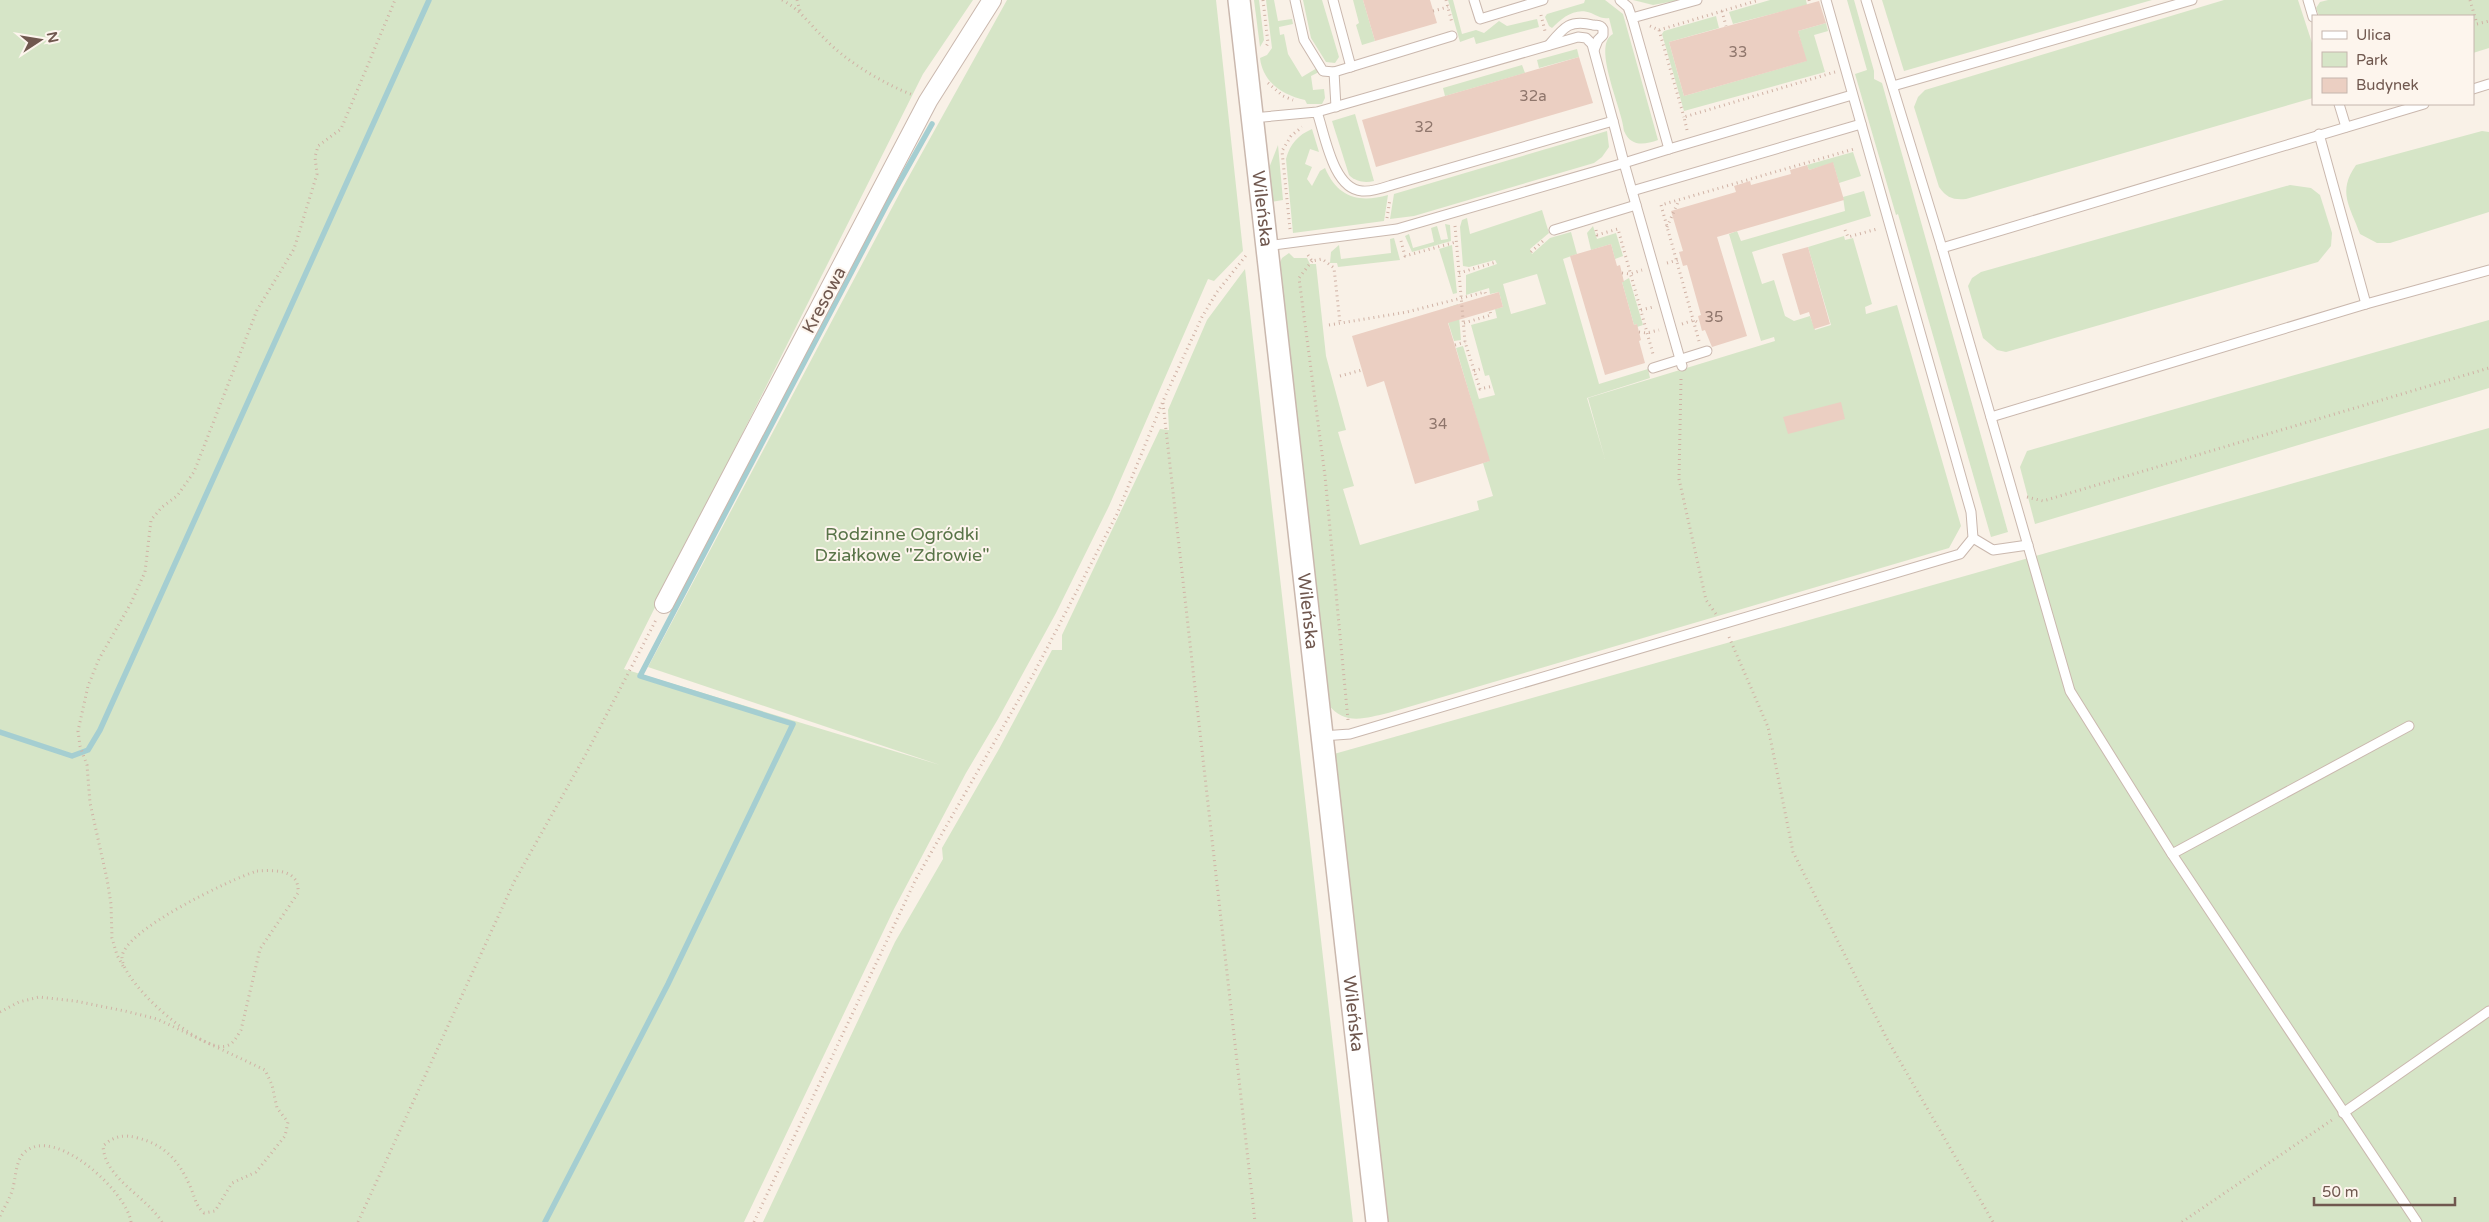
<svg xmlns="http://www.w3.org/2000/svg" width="2489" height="1222" font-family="'Varela Round',sans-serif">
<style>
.green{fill:#d6e5c7;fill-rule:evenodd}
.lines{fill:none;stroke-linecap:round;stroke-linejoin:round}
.stream{stroke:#a5ced1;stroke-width:5.5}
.building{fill:#ebcfc2}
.service-casing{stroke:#cab8ae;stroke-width:11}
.minor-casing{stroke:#cab8ae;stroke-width:20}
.tertiary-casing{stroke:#cab8ae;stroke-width:24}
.path{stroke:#d0b2a5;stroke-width:3;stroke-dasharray:1 4;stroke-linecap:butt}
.service{stroke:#fff;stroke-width:9}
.minor{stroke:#fff;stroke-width:18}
.tertiary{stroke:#fff;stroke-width:21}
.labels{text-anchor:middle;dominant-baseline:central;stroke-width:4;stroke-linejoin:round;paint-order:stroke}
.number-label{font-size:15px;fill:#8f766c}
.street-label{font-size:18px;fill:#70584f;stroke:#fdf5ed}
.park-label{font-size:18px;fill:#597448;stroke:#fdf5ed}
</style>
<rect width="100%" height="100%" fill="#f9f1e7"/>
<!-- green -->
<g class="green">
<polygon points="0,0 973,0 923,74 624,669 940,765 648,667 903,187 1007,0 1216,0 1243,251 1214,281 1208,279 1109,506 1056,613 998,719 966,773 894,909 744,1222 0,1222"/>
<polygon points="1254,0 1259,0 1264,40 1260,47"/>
<path d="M1266,0H1274L1278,21L1292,19L1293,24L1279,27L1280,35L1284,34L1288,54L1302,77L1317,68L1319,72L1311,76L1313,90L1324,89L1325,98L1322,104H1307L1305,100C1283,95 1263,83 1260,58L1267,55L1272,48Z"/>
<polygon points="1303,0 1322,0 1339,57 1335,63 1326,62 1311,38"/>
<polygon points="1353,0 1363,0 1375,41 1362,45 1356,25 1359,23"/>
<polygon points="1448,0 1453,0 1462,34 1476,30 1484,33 1499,21 1507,26 1537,19 1539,27 1476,44 1474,37 1460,42"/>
<path d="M1585,0H1605L1623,14L1658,140C1644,145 1631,147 1624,131C1623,110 1591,45 1613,34L1609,18C1601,19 1598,16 1591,13C1575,7 1562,18 1552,28L1549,26L1545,17L1547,14L1584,3Z"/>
<polygon points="1633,0 1680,0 1653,5"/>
<polygon points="1770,0 1806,0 1807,5 1733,24 1729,12"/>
<polygon points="1847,0 1854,0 1874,71 1874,79 1882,83 2008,532 1991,537 1898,214 1896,215 1855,74 1867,70"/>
<polygon points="1882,0 2152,0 1904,71"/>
<path d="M2224,0H2298L2313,46V98L1966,199C1953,200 1947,198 1939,187L1914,107L1918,97L1925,90Z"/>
<polygon points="2328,0 2489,0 2489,48 2473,53 2473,16 2319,16 2316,8 2320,2"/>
<polygon points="1716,16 1719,28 1669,42 1684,96 1806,61 1798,31 1826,23 1828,31 1814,35 1825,72 1684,111 1662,34 1664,31"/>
<polygon points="1577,49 1579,57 1539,68 1537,60"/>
<polygon points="1522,65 1525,73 1445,96 1443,88"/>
<path d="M1355,114L1374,181C1365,183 1356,182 1349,175L1332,121Z"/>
<path d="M1312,129L1319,152L1310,149L1305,164L1312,167L1307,179L1312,186L1320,171L1325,168C1338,198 1359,203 1388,195L1384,221L1293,233L1286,159C1290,144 1298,135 1312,129Z"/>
<polygon points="1607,131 1609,147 1602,157 1594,163 1414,216 1390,219 1394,194"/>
<path d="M2482,131L2489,132V212L2390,243H2377L2360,234C2350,206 2337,192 2356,165Z"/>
<polygon points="1278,145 1283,200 1271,202 1269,168"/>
<polygon points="1853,152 1861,176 1839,183 1833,163 1809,170 1807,165"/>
<polygon points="2290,185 2311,188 2320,195 2332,233 2331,246 2318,262 2006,352 1997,350 1983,338 1968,286 1972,278 1981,272"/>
<path d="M1864,191L1871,216L1752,252L1762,284L1774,280L1785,316L1794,321L1810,316L1815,330L1831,325L1808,247L1844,236L1845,240L1853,238L1872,304L1865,307L1866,314L1897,305L1961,526L1949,548L1388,713C1366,718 1344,726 1328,704L1278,267L1282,258L1289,253L1294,258H1307L1310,264H1316L1326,356L1346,430L1338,432L1354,486L1343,489L1360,545L1479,510L1477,501L1493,496L1483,463L1489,461L1456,348L1463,346L1479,399L1495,395L1489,375L1485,376L1471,325L1497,318L1495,309L1503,307L1499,292L1490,294L1489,288L1466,295V275L1497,264L1495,260L1469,267L1463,266L1460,227L1462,220L1467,218L1470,234L1542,210L1549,233L1530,249L1532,254L1550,238L1571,232L1577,254L1563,259L1599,384L1648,369L1650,378L1587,398L1605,459L1588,398L1775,341L1774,337L1761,341L1729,234L1737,231L1741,241L1845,211L1843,197ZM1537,274L1546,304L1511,314L1503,284Z"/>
<polygon points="1445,224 1450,225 1451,241 1412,252 1405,236 1409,234 1413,248 1434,242 1431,228 1437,226 1441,240 1448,239"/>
<polygon points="1593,226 1597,239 1616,233 1623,256 1615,259 1611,244 1591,250 1587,233"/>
<polygon points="1394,238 1400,260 1338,267 1337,263 1330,263 1331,252 1339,245 1341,259 1391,253 1390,239"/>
<polygon points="1452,245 1457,293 1453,294 1439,249"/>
<polygon points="1245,269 1353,1222 763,1222 895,942 943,859 942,848 999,749 1052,650 1062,650 1062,635 1160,429 1169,430 1168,410 1207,320"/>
<polygon points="1629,278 1643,325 1637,327 1637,324 1634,325 1622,282"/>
<polygon points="1458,304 1461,340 1454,341 1444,309"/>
<polygon points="2489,320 2489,388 2035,524 2020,467 2027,451"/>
<polygon points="2489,428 2489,1222 1388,1222 1334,754"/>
</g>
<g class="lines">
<!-- stream -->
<g class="stream">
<polyline points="0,732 72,756 88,750 100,730 429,0"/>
<polyline points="545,1222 668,984 793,724 640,676 886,206 932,124"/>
</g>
</g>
<!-- building -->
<g class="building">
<polygon points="1363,0 1430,0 1437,23 1375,41"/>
<polygon points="1819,1 1826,23 1798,31 1807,61 1684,96 1669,42"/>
<polygon points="1579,57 1593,103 1376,167 1362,120"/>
<polygon points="1833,162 1844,200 1717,237 1747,336 1712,347 1705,330 1702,331 1698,316 1701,315 1687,265 1683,266 1679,252 1683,251 1671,211 1736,192 1734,186 1750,181 1751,185 1791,174 1790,170 1807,165 1809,170"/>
<polygon points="1611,244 1617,266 1620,265 1624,282 1622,282 1634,325 1637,324 1641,340 1639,341 1645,363 1605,375 1570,256"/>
<polygon points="1808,247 1830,324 1814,329 1809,312 1800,315 1782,254"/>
<polygon points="1499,292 1503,307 1448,323 1490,461 1415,484 1384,381 1367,387 1352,336"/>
<polygon points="1841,402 1845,419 1788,434 1783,417"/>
</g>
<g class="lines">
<defs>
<g id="service">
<polyline points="1295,0 1304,40 1323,71 1334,72"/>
<polyline points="1333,0 1351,67"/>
<polyline points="1474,0 1480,19 1543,0"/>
<polyline points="1620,0 1628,7 1632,18"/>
<polyline points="1697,0 1632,18 1669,149 1852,95"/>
<polyline points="1866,0 1942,248 2070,691 2172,854 2417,1222"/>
<polyline points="2308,0 2313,17"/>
<path d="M1549,45C1564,27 1570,19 1593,25C1598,26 1600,24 1603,29V35L1598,40L1594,50"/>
<polyline points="1893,86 2192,0"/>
<polyline points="2473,89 2489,84"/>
<polyline points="2339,104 2346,127"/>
<polyline points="1336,107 1334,72 1452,36"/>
<path d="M1252,118L1317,112L1578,37L1586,38L1592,44L1613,121L1392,185C1383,188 1372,192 1362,191C1333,189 1325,135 1317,112"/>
<polyline points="2319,134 2366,304"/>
<polyline points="1669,149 1624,163 1682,366"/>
<polyline points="1632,191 1861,124"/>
<polyline points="1554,230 1636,205"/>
<polyline points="1266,246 1397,229 1624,163 1613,121"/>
<polyline points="1942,248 2424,104"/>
<polyline points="1653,368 1707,351"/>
<polyline points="1991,417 2366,304 2489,270"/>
<polyline points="1973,538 1993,550 2028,545"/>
<polyline points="1322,736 1350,734 1960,554 1973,538 1971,512 1826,0"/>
<polyline points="2172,854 2409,726"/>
<polyline points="2343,1113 2489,1011"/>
</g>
<polyline id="minor" points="664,604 928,101 992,0"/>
<g id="tertiary">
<path id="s1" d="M1239,0L1377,1222"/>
</g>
</defs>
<!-- service casing -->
<use href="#service" class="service-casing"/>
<!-- minor casing -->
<use href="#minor" class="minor-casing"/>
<!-- tertiary casing -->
<use href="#tertiary" class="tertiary-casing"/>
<!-- path -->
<g class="path">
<path d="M782,0C800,9 810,25 825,39C847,62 884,84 913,95"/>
<polyline points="797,0 800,11"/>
<polyline points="1263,0 1268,43 1265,49"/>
<polyline points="1446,0 1452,23"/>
<polyline points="1809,0 1810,4"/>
<polyline points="2470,0 2477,24 2489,21"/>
<polyline points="1433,11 1448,7"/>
<polyline points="1722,11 1726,26"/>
<polyline points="1541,15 1545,31"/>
<polyline points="1650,26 1659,30 1684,117"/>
<polyline points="1659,30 1759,0"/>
<polyline points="1268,83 1283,96 1293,100"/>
<polyline points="1687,130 1684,117 1835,72"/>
<polyline points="1387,218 1390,199"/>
<polyline points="1455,226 1465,342 1480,389 1493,386"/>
<polyline points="1667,227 1679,200"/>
<polyline points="1290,229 1282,151 1291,136 1302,127"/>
<polyline points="1596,230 1597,235 1618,229 1653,354"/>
<polyline points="1845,230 1848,237 1877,229"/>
<polyline points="1401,241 1405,256 1456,242"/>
<polyline points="1531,252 1545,239"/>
<polyline points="1308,255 1312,261 1322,259 1334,268 1340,323"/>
<polyline points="1312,261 1299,278 1325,476 1348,720"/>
<polyline points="1667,263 1681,259"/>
<polyline points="1459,273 1496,262"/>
<polyline points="1622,273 1630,274 1642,270"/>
<polyline points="1641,310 1653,307"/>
<polyline points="1464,323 1491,315 1490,311"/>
<polyline points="1682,324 1694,320 1700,324"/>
<polyline points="1329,325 1407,312 1485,292 1486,295"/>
<polyline points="1639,332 1647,333 1659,330"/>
<polyline points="1699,341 1661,205 1854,149"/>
<polyline points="1455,345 1465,342"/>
<polyline points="1474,371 1483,368"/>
<polyline points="1340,376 1362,370"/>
<polyline points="1681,379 1679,479 1706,600 1716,614"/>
<polyline points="1163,403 1255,1222"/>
<polyline points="2027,497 2043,501 2489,368"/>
<polyline points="1729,637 1768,727 1793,852 1887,1039 1993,1222"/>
<path d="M257,871C275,870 300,869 298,893L260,949L241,1030C237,1036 234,1044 226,1046C201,1053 121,982 122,957C124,930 231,879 257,871Z"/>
<polyline points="123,966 117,955 112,938 111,904 107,879 90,803 87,765 80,746 78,731 88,686 99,659 131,603 145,572 151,520 162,507 177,496 194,472 257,310 294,249 317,174 315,157 318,146 341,129 395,0"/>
<path d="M0,1012L19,1002L39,997L75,1001L125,1011L157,1019L265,1070L272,1085L277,1108L288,1122L285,1136L265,1161L256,1172L232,1183L215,1211L204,1213C195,1205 195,1197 190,1186C179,1161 165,1145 138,1138C123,1134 114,1136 103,1146C105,1179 145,1195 162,1222"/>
<path d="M0,1216C4,1208 9,1200 12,1191C16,1180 15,1160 25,1152C55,1125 127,1192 131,1222"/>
<polyline points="358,1222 514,882 586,754 657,618"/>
<polyline points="754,1222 916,879 1034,673 1117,514 1163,401 1202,317 1217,292 1248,253"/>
<polyline points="2182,1222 2332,1120"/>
</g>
<!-- service -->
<use href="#service" class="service"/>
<!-- minor -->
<use href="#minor" class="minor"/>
<!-- tertiary -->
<use href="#tertiary" class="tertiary"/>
</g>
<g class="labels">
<!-- number labels -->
<g class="number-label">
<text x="1738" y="52">33</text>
<text x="1533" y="96">32a</text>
<text x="1424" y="127">32</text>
<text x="1714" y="317">35</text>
<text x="1438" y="424">34</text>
</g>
<!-- street labels -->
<g class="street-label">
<text stroke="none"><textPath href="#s1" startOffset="210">Wileńska</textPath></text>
<text transform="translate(824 300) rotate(-62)">Kresowa</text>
<text stroke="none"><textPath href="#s1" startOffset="615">Wileńska</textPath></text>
<text stroke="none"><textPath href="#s1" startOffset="1020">Wileńska</textPath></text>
</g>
<!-- park labels -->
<g class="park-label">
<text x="902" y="534">Rodzinne Ogródki<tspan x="902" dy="21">Działkowe "Zdrowie"</tspan></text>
</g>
</g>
<!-- legend -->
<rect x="2312" y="15" width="162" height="90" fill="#fdf5ed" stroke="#c5b6ae"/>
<rect x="2322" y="31" width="25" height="8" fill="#ffffff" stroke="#c5b6ae"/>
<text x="2356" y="40" font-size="15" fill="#70584f">Ulica</text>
<rect x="2322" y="52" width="25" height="15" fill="#d6e5c7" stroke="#c5b6ae"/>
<text x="2356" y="65" font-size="15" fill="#70584f">Park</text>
<rect x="2322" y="78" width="25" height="15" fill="#ebcfc2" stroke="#c5b6ae"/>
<text x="2356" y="90" font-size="15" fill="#70584f">Budynek</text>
<!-- north arrow -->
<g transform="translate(40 40) rotate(78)" stroke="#fdf5ed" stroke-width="4" paint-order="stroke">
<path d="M0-4L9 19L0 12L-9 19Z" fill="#70584f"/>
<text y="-8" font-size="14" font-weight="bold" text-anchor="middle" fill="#70584f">N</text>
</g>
<!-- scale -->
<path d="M2314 1197v8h141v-8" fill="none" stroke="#70584f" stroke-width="2.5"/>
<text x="2322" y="1197" font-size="15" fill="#70584f" stroke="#fdf5ed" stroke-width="4" paint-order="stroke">50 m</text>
</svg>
